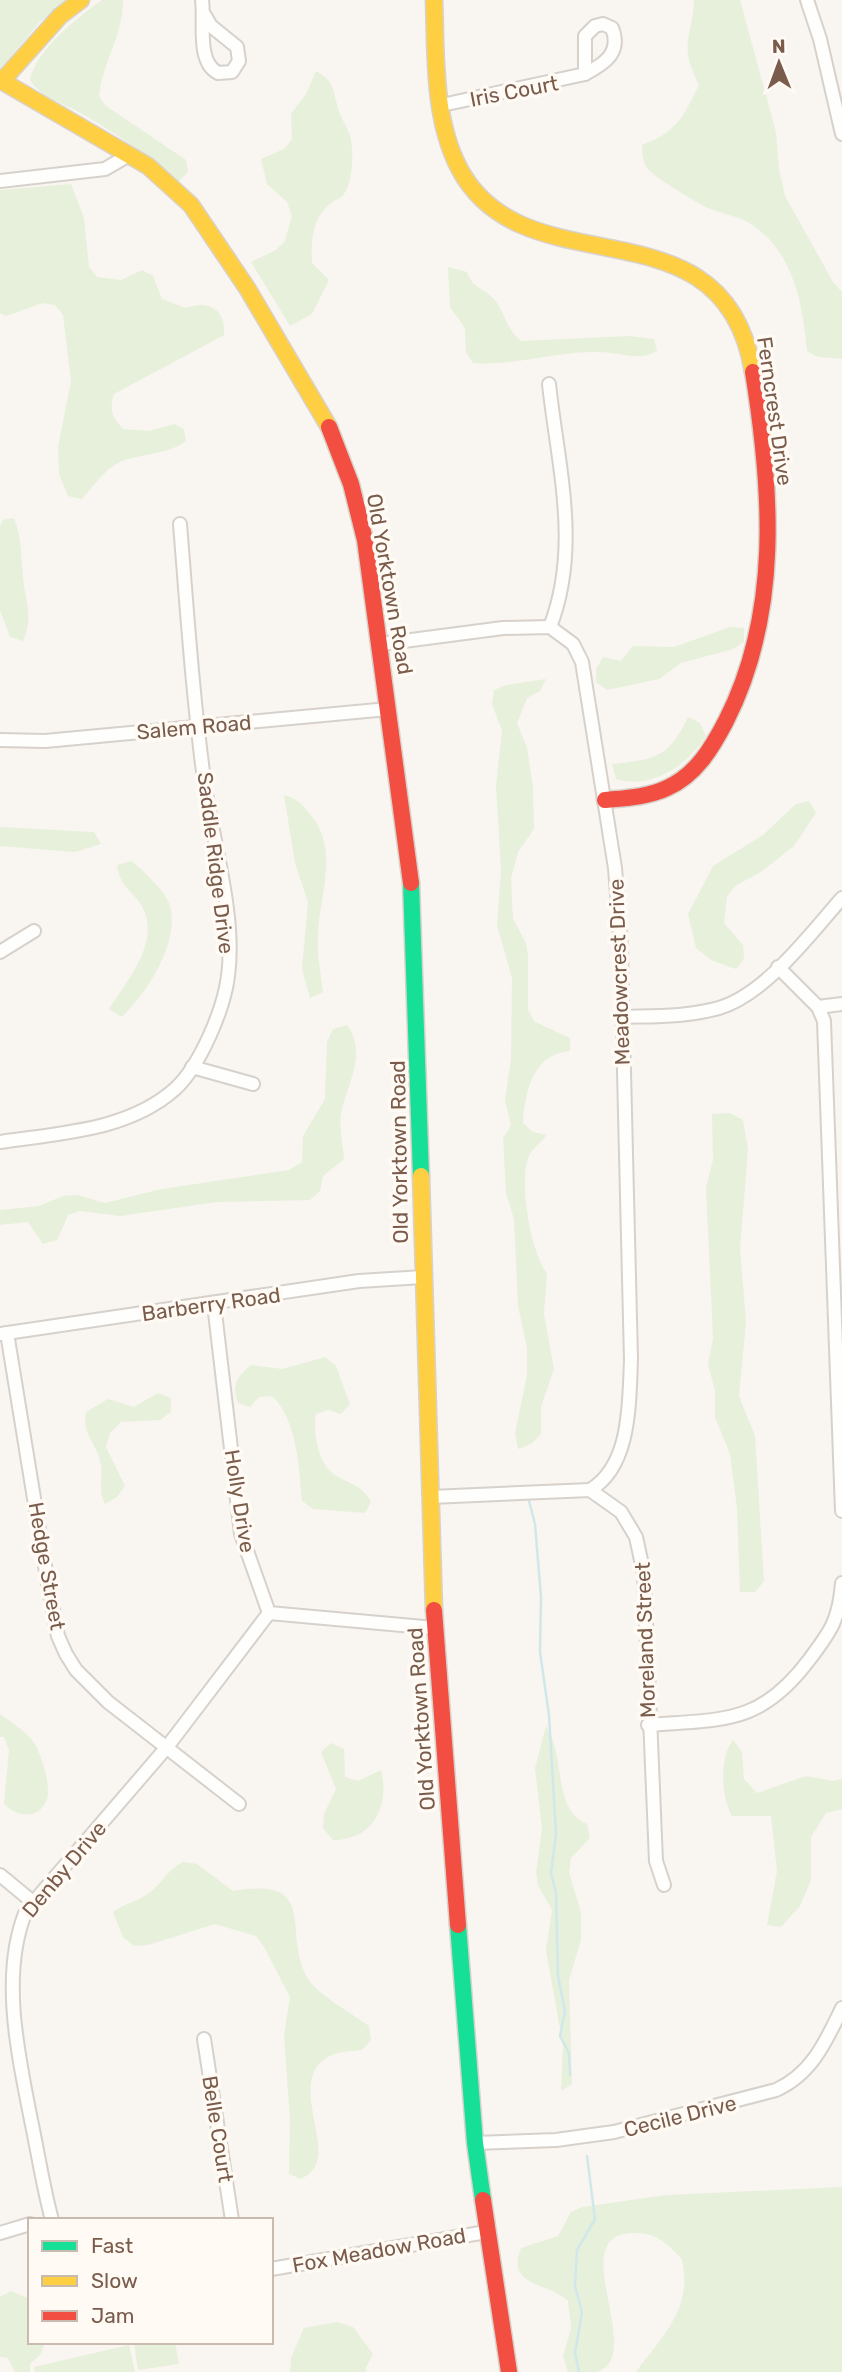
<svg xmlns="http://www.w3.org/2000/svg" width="842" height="2372" font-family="Rubik,sans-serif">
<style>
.green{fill:#e7f0db}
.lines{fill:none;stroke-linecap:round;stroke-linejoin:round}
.stream{stroke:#d0e8ea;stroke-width:2.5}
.street-casing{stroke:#d7d1cb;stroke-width:16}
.fast-casing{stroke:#d9d2cb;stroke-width:19}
.slow-casing{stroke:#d9d2cb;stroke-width:19}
.jam-casing{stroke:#d9d2cb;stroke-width:19}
.street{stroke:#fefefd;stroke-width:12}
.fast{stroke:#16e098;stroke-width:16}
.slow{stroke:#ffcf43;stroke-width:16}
.jam{stroke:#f24e42;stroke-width:16}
.labels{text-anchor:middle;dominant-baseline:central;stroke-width:7;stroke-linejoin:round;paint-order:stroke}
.street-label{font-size:21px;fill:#7a5c4d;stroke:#fffaf3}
</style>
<rect width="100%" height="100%" fill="#f9f5f0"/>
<!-- green -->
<g class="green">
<polygon points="0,0 67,0 39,23 0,69"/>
<path d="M102,0H123C123,37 103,60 99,96L106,106L186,160L188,172L179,181C149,157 118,134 84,115C66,104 42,99 30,80C36,50 77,18 102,0Z"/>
<path d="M694,0H740L776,132L779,169L785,196L833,282L842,292V359L818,357L807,351C803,306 794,254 754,226C739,215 720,214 704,206C690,198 660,181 649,170C643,164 642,154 642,145C677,132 683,117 699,85C678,43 692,42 694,0Z"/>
<path d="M316,71C335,81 333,92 339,111C341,119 348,127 350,136C354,150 353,182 344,194C341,199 336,199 331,203C312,217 311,242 312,263L329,280L312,314L290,326L251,262L276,250L285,241L292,216L287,202L267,184L261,159L284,149L292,139L291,114L306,94Z"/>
<path d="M71,184L84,218L89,267L97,277L121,280L142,270L153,276L162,299L186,308C209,299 226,310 224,335L114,394C109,410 112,417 123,429L149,431L174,424L184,429L186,441C167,455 144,453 122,461C105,468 94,486 82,499L68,496L59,474L58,447L71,381L63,315L55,305L43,303L6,316L0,313V190Z"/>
<path d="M448,267L467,272C473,289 483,287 494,299C505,312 506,329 521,341L628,336L654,339L657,351C639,362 619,352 599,352C556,351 515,366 473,363L466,352L465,328L450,307Z"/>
<path d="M14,518C22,539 21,555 23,577C25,600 34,618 23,641L10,637L0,610V526L3,520Z"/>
<polygon points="730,627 744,628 744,642 733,649 681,663 659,679 607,690 596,682 596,669 603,657 621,661 633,646 674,647"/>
<path d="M546,679L540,691L527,698L517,723L527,748L533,787L534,829L518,852L511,878L513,919L526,943L528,956V1010L535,1022L570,1038V1051C533,1054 525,1091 523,1123L533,1132L546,1135C542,1142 532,1149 529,1156C518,1181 531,1254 547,1273L544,1314L554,1369L541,1407V1434L531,1444L518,1449L515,1433L527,1375V1348L518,1306L514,1219L506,1193L503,1138L511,1126L505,1100L511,1059L512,978L497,925L501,870L496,786L502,731L492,704L494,690L506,685Z"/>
<path d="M688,717L700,723L706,736C688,765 651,790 616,779L612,764C654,760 670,757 688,717Z"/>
<path d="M284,795C296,798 301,803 309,813C341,849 319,895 318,938C317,956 321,975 323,992L310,998L302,969L308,902L295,863Z"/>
<polygon points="809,801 816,813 794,846 761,872 735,886 727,896 724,923 743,945 744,959 736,969 711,960 696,948 688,914 713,866 763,835 796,804"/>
<polygon points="0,827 94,832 101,844 75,852 0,846"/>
<path d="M131,861C142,869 167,893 170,906C180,943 147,992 122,1017L109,1009C126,982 159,945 144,910C135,891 120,889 117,865Z"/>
<path d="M347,1025C368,1054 347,1083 341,1114C339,1128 343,1145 344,1159L323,1176L320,1191L310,1200L217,1202L120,1216L80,1211L68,1215L57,1240L43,1244L28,1222L0,1225V1210L39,1206L63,1196L78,1195L105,1203L162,1189L289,1170L302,1162L303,1136L325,1099L327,1042L333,1029Z"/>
<polygon points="730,1113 743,1120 748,1149 740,1249 746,1322 739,1396 755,1436 764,1581 755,1592 740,1592 737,1508 730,1454 715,1417 715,1391 708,1364 713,1338 706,1188 713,1160 712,1114"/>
<path d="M325,1357L336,1366L350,1404L341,1414L328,1410L316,1414C313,1429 317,1455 327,1468C340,1483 360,1481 371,1502L365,1513L313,1509L302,1501C299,1468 297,1419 272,1396L259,1397L250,1407L238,1403C231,1384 237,1377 251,1365L283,1369Z"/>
<path d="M158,1393L171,1398V1412L160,1420L121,1422L110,1433L106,1447L125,1486L117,1497L105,1504C98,1489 103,1480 101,1465C98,1444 82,1437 86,1412L108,1399L134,1407Z"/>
<path d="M0,1714C12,1723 29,1733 36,1746C42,1758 51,1786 47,1799C39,1821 15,1817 4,1803L9,1750L4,1737H0Z"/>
<path d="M546,1726C566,1755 552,1810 587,1824L590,1838L571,1858L569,1872L581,1913V1940L569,1980L572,2084L561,2091L563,2046L546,1950L552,1910L538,1885L536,1872L542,1829L535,1768Z"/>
<path d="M733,1740L742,1752L744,1779L757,1793L806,1776L833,1781L842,1779V1809L826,1813L811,1837V1880L800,1906L781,1927L767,1925L777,1871L771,1816H732C721,1797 719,1758 733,1740Z"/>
<path d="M331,1743L344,1749L345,1777L358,1781L381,1770C390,1806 373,1841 333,1840L323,1828L324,1814L336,1789L321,1752Z"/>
<path d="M183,1862L197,1864L233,1891C321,1876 281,1931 308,1979C316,1993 354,2015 369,2026L371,2040L362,2050C354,2051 343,2051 335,2054C289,2070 323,2129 318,2158C316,2169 310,2174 301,2179L289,2174L290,2119L284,2036L290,1997L264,1947L256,1936L215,1924L148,1945L134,1946L123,1937L113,1912C125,1903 137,1902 149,1893C163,1883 167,1870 183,1862Z"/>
<path d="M842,2187V2372H636C657,2343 688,2313 684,2274C683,2267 684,2260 678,2255C663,2240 655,2233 633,2233C562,2234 648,2356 597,2372H568L563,2356L571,2328L568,2301C549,2282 505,2287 521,2248L558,2236L571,2212L583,2207L666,2195Z"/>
<polygon points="11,2291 30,2299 30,2342 46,2342 40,2355 30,2364 30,2372 15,2372 8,2358 0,2357 0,2297"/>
<polygon points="337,2322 353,2327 373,2354 365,2369 367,2372 290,2372 291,2358 304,2328"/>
<polygon points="134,2342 175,2342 179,2364 138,2370"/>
<polygon points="129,2345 135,2372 35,2372 34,2367"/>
</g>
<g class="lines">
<!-- stream -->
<g class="stream">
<polyline points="529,1501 535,1524 541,1597 540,1652 549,1715 556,1834 551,1873 556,1893 558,1976 565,2011 560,2036 569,2053 570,2075"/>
<polyline points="579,2372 575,2353 582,2312 575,2286 577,2250 595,2219 587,2156"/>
</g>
<defs>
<g id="street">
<path d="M202,0C205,21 196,62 218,73L232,72L239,61L237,47L211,26L204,14"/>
<polyline points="807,0 820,39 842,134"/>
<path d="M603,24L612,28C622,53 604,64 585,74V36L595,26Z"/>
<polyline points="442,105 585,74"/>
<polyline points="0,181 105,169 129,155"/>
<path d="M549,384C558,467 581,547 550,627"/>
<path d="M381,644L503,628L550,627L573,644L582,662L615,868L621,948L631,1360C629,1403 631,1466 590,1490"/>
<polyline points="0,740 45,741 388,709"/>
<polyline points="0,952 34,931"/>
<polyline points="778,967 818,1007 842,1004"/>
<polyline points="818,1007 824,1021 842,1511"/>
<path d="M622,1017C655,1016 687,1017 719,1008C766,994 811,933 842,898"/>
<polyline points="192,1067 253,1084"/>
<path d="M0,1142C59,1133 128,1131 175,1089C200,1066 224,1009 228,976C236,917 214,846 205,787C193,700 187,611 180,524"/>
<polyline points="214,1304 241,1534 269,1613 435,1628"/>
<polyline points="7,1333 48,1584 58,1636 66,1654 76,1670 108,1702 239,1804"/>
<polyline points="0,1334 359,1281 423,1277"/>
<polyline points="431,1497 590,1490 621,1512 636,1537 644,1574 656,1861 664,1885"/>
<path d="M648,1725C724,1719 760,1725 809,1660C831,1631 839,1620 842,1583"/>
<polyline points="0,1875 34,1903"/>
<polyline points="204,2039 232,2220"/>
<path d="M475,2143L556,2140L614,2132L776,2090C812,2074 826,2041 842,2008"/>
<path d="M52,2220C43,2187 38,2153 31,2120C18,2054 0,1974 26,1911L167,1747L269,1613"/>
<polyline points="0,2233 30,2224"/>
<polyline points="271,2269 486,2232"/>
</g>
<g id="fast">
<polyline points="411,883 421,1176"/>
<polyline points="458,1925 475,2143 483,2200"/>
</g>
<g id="slow">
<path d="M434,0C436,55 433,118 459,168C525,294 724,193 753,372"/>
<polyline points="0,80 148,166 191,205 247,288 329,427"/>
<polyline points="2,81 60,16 81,0"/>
<polyline points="421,1176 434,1610"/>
</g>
<g id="jam">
<polyline points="329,427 351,484 365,540 411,883"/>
<path d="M605,800C626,798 648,797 667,788C696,775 712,748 726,721C781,613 772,490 753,372"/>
<polyline points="434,1610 458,1925"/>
<polyline points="483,2200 509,2372"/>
</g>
</defs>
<!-- street casing -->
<use href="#street" class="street-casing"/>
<!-- fast casing -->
<use href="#fast" class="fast-casing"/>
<!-- slow casing -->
<use href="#slow" class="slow-casing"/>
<!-- jam casing -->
<use href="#jam" class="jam-casing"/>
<!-- street -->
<use href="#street" class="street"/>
<!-- fast -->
<use href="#fast" class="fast"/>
<!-- slow -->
<use href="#slow" class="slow"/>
<!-- jam -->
<use href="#jam" class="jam"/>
</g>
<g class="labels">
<!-- street labels -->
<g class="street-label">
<text transform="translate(514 91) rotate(-11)">Iris Court</text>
<text transform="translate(775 411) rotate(82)">Ferncrest Drive</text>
<text transform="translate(390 584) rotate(80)">Old Yorktown Road</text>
<text transform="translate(194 727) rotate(-5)">Salem Road</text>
<text transform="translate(216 863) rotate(83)">Saddle Ridge Drive</text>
<text transform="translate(619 972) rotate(-92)">Meadowcrest Drive</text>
<text transform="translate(399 1152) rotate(-91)">Old Yorktown Road</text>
<text transform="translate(211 1304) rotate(-8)">Barberry Road</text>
<text transform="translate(240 1501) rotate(81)">Holly Drive</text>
<text transform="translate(47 1566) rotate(80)">Hedge Street</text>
<text transform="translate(645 1640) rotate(-92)">Moreland Street</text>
<text transform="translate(421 1719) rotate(-94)">Old Yorktown Road</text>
<text transform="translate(64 1869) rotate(-50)">Denby Drive</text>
<text transform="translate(680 2116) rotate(-14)">Cecile Drive</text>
<text transform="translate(218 2129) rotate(81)">Belle Court</text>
<text transform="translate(379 2250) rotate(-10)">Fox Meadow Road</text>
</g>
</g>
<!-- legend -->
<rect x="28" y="2218" width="245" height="126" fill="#fffaf3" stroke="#cabbb1" stroke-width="2"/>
<rect x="42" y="2241" width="35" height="10" fill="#16e098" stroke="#cabbb1" stroke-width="2"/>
<text x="91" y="2253" font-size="21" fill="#7a5c4d">Fast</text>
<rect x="42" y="2276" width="35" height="10" fill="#ffcf43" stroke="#cabbb1" stroke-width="2"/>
<text x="91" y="2288" font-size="21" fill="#7a5c4d">Slow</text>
<rect x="42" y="2311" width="35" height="10" fill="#f24e42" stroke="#cabbb1" stroke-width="2"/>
<text x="91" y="2323" font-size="21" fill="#7a5c4d">Jam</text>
<!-- north arrow -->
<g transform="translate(779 63) rotate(359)" stroke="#fffaf3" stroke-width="5" paint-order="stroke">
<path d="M0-5L12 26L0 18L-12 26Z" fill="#7a5c4d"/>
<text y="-10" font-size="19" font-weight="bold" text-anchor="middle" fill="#7a5c4d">N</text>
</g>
</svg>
